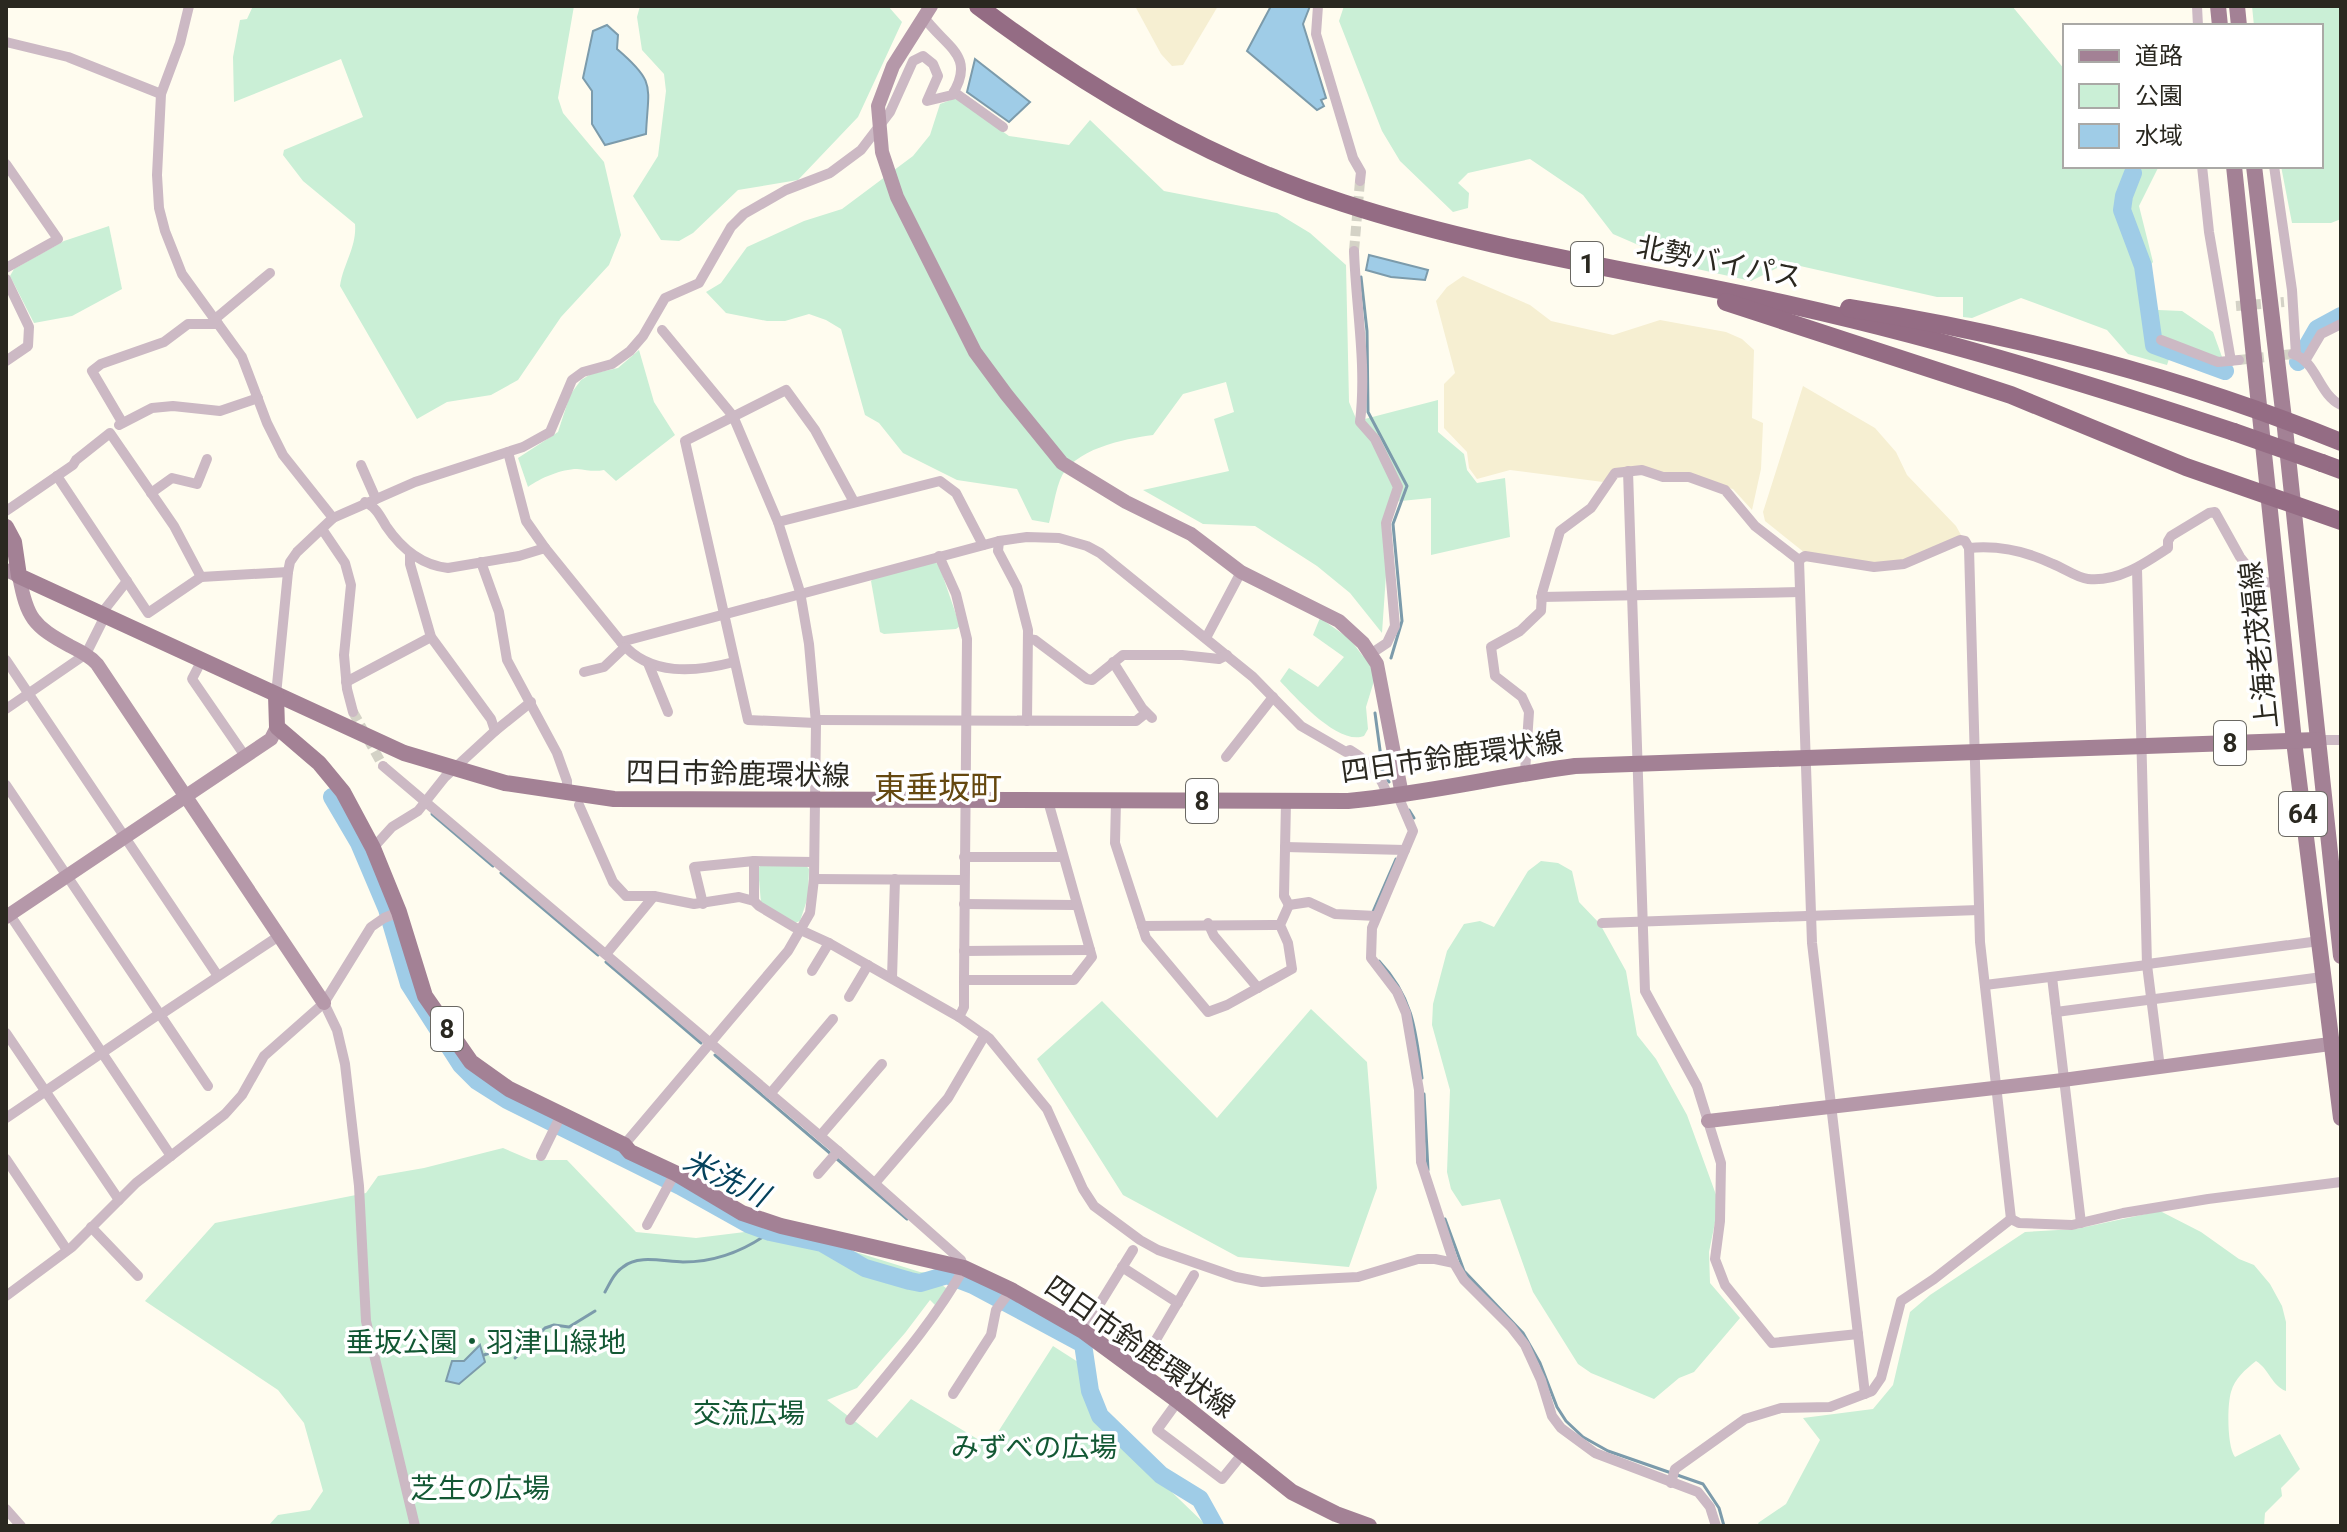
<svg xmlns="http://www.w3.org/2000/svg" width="2347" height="1532" font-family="Roboto,'Noto Sans JP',sans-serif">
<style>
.built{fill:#f6efd2}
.green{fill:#caefd6}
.water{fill:#9fcce7;stroke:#7c9bab;stroke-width:2}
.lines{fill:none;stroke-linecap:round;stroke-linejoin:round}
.stream{stroke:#7c9bab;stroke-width:3}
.river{stroke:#9fcce7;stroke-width:18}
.street-tunnel{stroke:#d4d2c6;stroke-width:10;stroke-dasharray:10 5;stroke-linecap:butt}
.street{stroke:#ccb9c4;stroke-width:10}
.secondary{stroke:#b598a9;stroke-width:14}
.primary{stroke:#a38195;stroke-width:16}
.highway{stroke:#946c84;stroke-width:18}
.highway-bridge{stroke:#946c84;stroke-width:18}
.labels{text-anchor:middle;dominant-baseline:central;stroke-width:7;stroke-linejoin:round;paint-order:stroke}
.shield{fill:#fff;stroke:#6a6863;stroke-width:2}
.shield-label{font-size:26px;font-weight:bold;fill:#2a2820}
.street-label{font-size:28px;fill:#2a2820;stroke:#fff}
.park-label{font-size:28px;fill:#135834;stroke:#fff}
.water-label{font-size:30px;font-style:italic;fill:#05425c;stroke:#fff}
.quarter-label{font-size:32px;fill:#654810;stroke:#fff}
</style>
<rect width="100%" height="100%" fill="#fffcef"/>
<!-- built -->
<g class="built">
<polygon points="1135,6 1218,6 1183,65 1172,66 1161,54"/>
<polygon points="1463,276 1530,305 1551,321 1613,335 1660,320 1726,332 1742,339 1754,350 1752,418 1763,423 1761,469 1752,510 1733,489 1642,468 1614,469 1603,482 1510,470 1477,479 1469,468 1467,452 1444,428 1444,384 1455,373 1436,301 1447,287"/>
<polygon points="1803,386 1875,428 1896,452 1907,475 1956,526 1961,535 1906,561 1872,564 1805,553 1765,521 1763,512"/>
</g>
<!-- green -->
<g class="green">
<path d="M253,6H574L558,98L563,113L604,162L621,235L609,265L561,317L518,380L491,395L447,402L417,419L340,286C343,264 357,247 355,224L303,181L283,155L284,150L363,117L341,59L234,102L233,57L240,20L247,19Z"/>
<polygon points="640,6 888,6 902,22 858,117 798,180 738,190 693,233 679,241 661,240 633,196 658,156 666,91 664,74 642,50 637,17"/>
<polygon points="1344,6 2012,6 2065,70 2065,166 2159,166 2139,206 2153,262 2148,268 2148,298 2158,310 2182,311 2213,332 2226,368 2170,356 2167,365 2128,354 2107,330 2021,298 1972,318 1963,317 1963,297 1937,297 1787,263 1751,281 1657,260 1643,247 1613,234 1583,195 1530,159 1468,173 1458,183 1469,193 1468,208 1453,212 1400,161 1382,131 1339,21"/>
<polygon points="2252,6 2341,6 2341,219 2331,223 2292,223 2281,166 2321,166 2321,26 2254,26"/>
<path d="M956,98L1009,136L1069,145L1090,120L1164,191L1277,213L1310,233L1346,265L1349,402L1357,421L1438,400V432L1464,454L1467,470L1477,483L1505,478L1510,537L1431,555V498L1391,502L1382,633L1350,593L1317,566L1255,526L1203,524L1143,490L1229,471L1214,419L1234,412L1226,382L1183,394L1153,435C1124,439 1072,449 1060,480C1055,493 1053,509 1049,523L1032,520L1017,489L957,480L903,453L879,423L865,415L841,329L826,320L809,314L785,321H767L726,313L706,292L721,283L747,247L804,221L842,209L913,156L930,135L940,104Z"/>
<polygon points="109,226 122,289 72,316 34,323 10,276 14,269 64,241"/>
<path d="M639,350L654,402L675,435L616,481L604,470C594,472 587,470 577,469C562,469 540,478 528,487L518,458L558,432L570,395L581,380L591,374L618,368Z"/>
<polygon points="935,562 939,565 960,626 956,629 884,634 880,632 871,581 874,578"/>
<path d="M1320,618L1350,639L1362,655L1378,668L1366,707L1368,729L1364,736C1339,746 1296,698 1280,681L1289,668L1318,687L1344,657L1313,635Z"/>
<polygon points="1541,861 1558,863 1572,871 1579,902 1600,924 1626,971 1637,1035 1656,1059 1687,1115 1719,1203 1709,1252 1710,1283 1740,1318 1694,1372 1679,1378 1654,1399 1591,1373 1578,1364 1533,1292 1500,1199 1462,1206 1451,1189 1447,1172 1450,1090 1432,1025 1433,1004 1447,951 1464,924 1480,921 1494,927 1528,871"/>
<polygon points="805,864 809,869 808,897 800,921 795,923 761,903 758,868 761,865"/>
<polygon points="1102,1001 1217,1118 1311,1009 1367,1062 1377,1188 1349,1267 1238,1257 1123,1195 1037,1059"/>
<polygon points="503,1148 531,1160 567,1160 636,1232 696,1238 753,1231 788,1231 920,1272 930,1273 944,1270 942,1285 950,1291 938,1308 930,1300 905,1333 857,1388 827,1400 877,1438 911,1399 989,1446 1053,1346 1078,1362 1097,1419 1116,1452 1123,1445 1207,1526 268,1526 278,1515 310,1510 323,1491 304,1423 278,1390 145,1301 215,1223 366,1193 378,1176 424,1168"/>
<path d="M2160,1211L2201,1232L2239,1259L2254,1265L2270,1284L2282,1306L2286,1322V1391C2272,1386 2269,1369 2256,1361C2245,1370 2235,1378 2231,1392C2227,1405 2227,1447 2235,1457L2280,1434L2300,1469L2281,1488L2282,1496L2265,1513L2264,1526H1760L1758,1523L1786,1504L1820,1440L1803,1418L1873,1409L1893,1385L1910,1312L1930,1295L2025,1232L2076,1229Z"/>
</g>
<!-- water -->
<g class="water">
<polygon points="1271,6 1310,6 1303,24 1326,98 1321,100 1324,106 1317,110 1247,51"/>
<path d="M607,25L618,35L617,49C657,83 648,86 646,134L605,145L592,124V91L583,78L593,31Z"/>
<polygon points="975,59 1030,102 1009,122 967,92"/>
<polygon points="1369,255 1428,270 1425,280 1391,277 1366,270"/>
<polygon points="480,1345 485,1362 459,1384 446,1381 452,1361 464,1361"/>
</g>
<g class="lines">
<!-- stream -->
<g class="stream">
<polyline points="1361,277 1367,331 1368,412 1407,486 1393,524 1402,621 1391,658"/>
<polyline points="1375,713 1383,772 1389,782"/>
<polyline points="1409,810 1414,818"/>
<polyline points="432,814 493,866"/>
<polyline points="501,873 598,955"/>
<polyline points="1372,914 1396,859"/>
<path d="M1379,961C1413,997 1416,1031 1422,1078"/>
<polyline points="606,962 701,1043"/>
<polyline points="715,1055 831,1154"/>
<polyline points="1424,1094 1428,1170"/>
<polyline points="837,1159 907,1219"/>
<polyline points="1445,1219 1464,1271 1523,1333 1540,1363 1557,1407 1566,1421 1583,1437 1608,1451 1703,1484 1719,1508 1724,1526"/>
<path d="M605,1292C610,1283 614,1273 623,1267C638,1254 665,1262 683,1262C716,1262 744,1251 770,1232"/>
<polyline points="484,1355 495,1351"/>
<polyline points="515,1358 545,1328 554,1325 569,1327 595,1311"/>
</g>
<!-- river -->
<g class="river">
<polyline points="2133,173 2124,196 2122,210 2143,266 2154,345 2225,371"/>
<polyline points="2298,362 2317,329 2341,316"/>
<polyline points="332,797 359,843 387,909 409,984 461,1065 477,1081 507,1100 680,1186 748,1224 770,1232 822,1243 865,1268 910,1281 920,1283 947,1275 973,1285 1083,1344 1090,1391 1100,1416 1161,1475 1200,1499 1215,1526"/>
</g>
<!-- street-tunnel -->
<g class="street-tunnel">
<polyline points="1354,251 1360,181"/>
<polyline points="2236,306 2284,302"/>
<polyline points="2239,360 2293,354"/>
<polyline points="353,712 383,766"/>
</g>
<!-- street -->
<g class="street">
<polyline points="189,6 180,43 161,94 157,175 159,208 165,231 182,274 242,357 267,423 283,455 333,518"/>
<polyline points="1318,6 1316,34 1353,158 1361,172 1360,181"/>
<polyline points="2197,6 2198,26"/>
<polyline points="6,42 68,57 161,94"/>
<polyline points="954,92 1003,127"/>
<polyline points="6,164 58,239 6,268"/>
<polyline points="2202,166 2209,232 2231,361"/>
<polyline points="2274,166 2292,290 2296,355"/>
<path d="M1354,251C1356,308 1367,365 1360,422L1375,439L1398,487L1386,523L1395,626L1387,643L1372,653"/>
<polyline points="6,279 29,327 28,346 6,361"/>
<polyline points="215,319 270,273"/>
<polyline points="2161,340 2218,362 2239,360"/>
<path d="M2293,354C2317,361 2318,394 2341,405"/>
<polyline points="2305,361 2321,334 2341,324"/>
<polyline points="122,422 92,371 101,364 164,342 188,324 218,324"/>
<polyline points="119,425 152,408 173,406 220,411 258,398"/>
<polyline points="508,452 526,521 545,548"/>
<polyline points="361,465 376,499"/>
<polyline points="1628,471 1645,991 1697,1086 1721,1163 1720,1221 1715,1259 1725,1285 1772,1343 1858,1334"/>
<polyline points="57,476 148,613 201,577 288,572"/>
<polyline points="151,493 172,478 197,484 207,459"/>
<path d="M365,502C376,507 380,516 386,526C401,548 420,565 448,568L519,556L545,548L621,642L999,541L1027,537L1059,538L1087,546L1100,553L1253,677L1301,726L1346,752L1350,750C1370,762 1381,775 1388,797"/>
<polyline points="6,511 73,465 76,460 110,433 174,526 201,577"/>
<polyline points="778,522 940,481 956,493 983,545"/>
<polyline points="322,529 345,563 351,585 344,655 347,689 353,712"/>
<polyline points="999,541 998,551 1017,587 1028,630 1027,721"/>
<path d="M1969,548C1999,545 2026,551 2053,564C2064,568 2077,578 2088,579C2118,582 2144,564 2168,548V541L2171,536L2209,513L2215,512L2240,557L2260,582L2280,583"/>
<polyline points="410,554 410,564 431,637 491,719 495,731"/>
<polyline points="939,556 956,594 967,639 964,980 964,1007 959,1017"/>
<polyline points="481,562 499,612 507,660 557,753 567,781 567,794"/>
<polyline points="2137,569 2147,965 2160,1068"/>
<polyline points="1541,597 1800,592"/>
<polyline points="101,614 127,581"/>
<polyline points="1206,638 1241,572"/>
<polyline points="1028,639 1035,640 1087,679 1092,680 1123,655 1182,655 1219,659 1227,655"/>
<path d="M621,642C650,677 696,672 734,662"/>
<polyline points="6,660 218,976"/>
<polyline points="202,660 192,679 245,756"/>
<polyline points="1113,662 1142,708 1152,718"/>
<polyline points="648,663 668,712"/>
<polyline points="584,672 604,667 625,647"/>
<polyline points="346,682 431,637"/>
<path d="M276,695L288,572L290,562L297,552L333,518L415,482L523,447L550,432L572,380L583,372L612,364L630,351L643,336L665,298L699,283L731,227L744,214L786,190L830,173L861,150L890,112L913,61L923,56L933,64L938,76L927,101L952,95C977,55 945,47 923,16"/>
<polyline points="6,709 86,654 105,616"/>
<polyline points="816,720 1136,721 1146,713"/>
<polyline points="816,723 748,720 685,441 786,390 815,430 854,502"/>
<polyline points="2318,740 2341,740"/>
<polyline points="1226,757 1273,697"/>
<path d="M383,766L838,1151L961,1260L964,1268C933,1323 891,1370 850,1420"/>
<polyline points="1525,772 1529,712 1522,697 1495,676 1491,647 1520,631 1541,611 1542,593 1560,531 1591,508 1615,473 1642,470 1663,477 1689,477 1725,490 1755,526 1799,560"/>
<polyline points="6,785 208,1086"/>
<polyline points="1398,796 1413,831 1372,928 1371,958 1397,992 1406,1013 1419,1090 1421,1162 1454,1263 1464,1280 1511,1327 1525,1345 1541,1380 1552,1416 1561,1428 1595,1453 1698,1492 1710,1507 1716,1526"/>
<polyline points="1116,801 1115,843 1146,938 1208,1012 1227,1005 1292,969 1288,943 1280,925 1289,905"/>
<polyline points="1286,802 1284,896 1289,905 1309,902 1335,914 1376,916"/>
<polyline points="579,805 613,882 626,896 654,896 694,904 739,897 754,901 759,906 794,927 829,943 959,1017 989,1038 1047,1109 1083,1189 1094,1206 1140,1240 1158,1250 1236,1277 1262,1282 1358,1277 1418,1259 1435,1259 1454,1263"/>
<polyline points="1285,847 1405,850"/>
<polyline points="373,848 392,827 418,811 445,777 495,731 531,702"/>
<polyline points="964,857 1063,857"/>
<polyline points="814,879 964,880"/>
<polyline points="754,901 754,861 814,862"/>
<polyline points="703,904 694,867 754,861"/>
<polyline points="964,904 1076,905"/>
<polyline points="10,915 171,1156"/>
<polyline points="1208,923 1214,936 1258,988"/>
<polyline points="1602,923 1979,910"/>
<polyline points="1142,926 1280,925"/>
<polyline points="964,951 1090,950"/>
<polyline points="606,954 654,896"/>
<polyline points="2148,964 2319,941"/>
<polyline points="812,971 829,943"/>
<polyline points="2052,977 2081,1223"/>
<polyline points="892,978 895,879"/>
<polyline points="964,980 1074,980 1092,957 1048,801"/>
<polyline points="1985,985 2147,965"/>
<polyline points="849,997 868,965"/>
<polyline points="324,1003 337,1030 345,1064 359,1186 366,1321 415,1526"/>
<polyline points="2056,1012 2322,977"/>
<polyline points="160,1015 279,936"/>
<polyline points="6,1033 119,1200"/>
<polyline points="770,1094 833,1019"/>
<polyline points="6,1118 159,1014"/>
<polyline points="820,1136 882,1064"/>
<polyline points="624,1145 788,951 810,913 814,879 816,723 809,644 800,592 778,522 733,416 662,330"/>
<polyline points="541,1156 561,1115"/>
<polyline points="6,1159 67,1250"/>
<polyline points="818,1174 838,1151"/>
<polyline points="875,1183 948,1098 985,1035"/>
<polyline points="2011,1219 2019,1223 2072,1225 2123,1213 2208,1199 2341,1182"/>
<polyline points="647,1225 675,1173"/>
<polyline points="91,1227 138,1276"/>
<polyline points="1122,1267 1178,1303"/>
<polyline points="6,1296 72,1247 136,1183 225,1114 242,1095 264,1056 324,1003 371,927 384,918 399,912"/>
<polyline points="1083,1331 1133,1250"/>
<polyline points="1137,1372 1194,1275"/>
<polyline points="953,1394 991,1335 996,1310 1011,1290"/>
<polyline points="1865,1394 1812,943 1799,560 1805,556 1874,567 1904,564 1960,540 1965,541 1969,548 1980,942 2011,1219"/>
<polyline points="1178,1401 1157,1430 1222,1479 1243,1453"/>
<polyline points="1671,1483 1675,1469 1745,1419 1781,1408 1830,1407 1872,1391 1881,1378 1901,1301 1934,1279 2011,1219"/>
<polyline points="6,1509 21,1526"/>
</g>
<!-- secondary -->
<g class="secondary">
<polyline points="931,6 893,66 878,106 882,152 897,197 975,352 1006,394 1062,463 1126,502 1191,534 1241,572 1339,621 1363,643 1377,664 1402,795"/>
<path d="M6,570L19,576C27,618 33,626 70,646C80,651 90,656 97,664L324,1003"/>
<polyline points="6,917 271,739 277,727"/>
<polyline points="1708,1121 2063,1080 2330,1044"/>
</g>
<!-- primary -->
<g class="primary">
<polyline points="2218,6 2220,26"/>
<polyline points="2237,6 2239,26"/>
<polyline points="2234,166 2294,741 2341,1118"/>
<polyline points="2254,166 2284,419 2341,956"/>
<path d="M6,527L14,542L19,576L404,753L505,783L614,799L1348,801C1425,794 1499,776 1575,766L2318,740"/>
<polyline points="276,695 277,727 319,763 343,792 373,848 399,912 425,996 471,1062 509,1089 624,1145 630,1152 675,1173 742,1213 781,1226 964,1268 1011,1290 1083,1331 1178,1401 1292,1492 1336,1514 1369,1526"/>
</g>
<!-- highway -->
<g class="highway">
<path d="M978,6C1088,89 1210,161 1343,203C1490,251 1644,272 1795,306C1943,339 2090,384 2234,432"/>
<polyline points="1726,302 2011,395 2186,467 2341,521"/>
<path d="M1849,308C2019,335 2181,377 2341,442"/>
<polyline points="2322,463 2341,470"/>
</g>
<!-- highway-bridge -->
<polyline class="highway-bridge" points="2234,432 2322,463"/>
</g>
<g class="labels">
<!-- shield labels -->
<g class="shield">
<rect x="1571" y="242" width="32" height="44" rx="6"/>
<rect x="2214" y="721" width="32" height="44" rx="6"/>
<rect x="1186" y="779" width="32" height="44" rx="6"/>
<rect x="2279" y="792" width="48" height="44" rx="6"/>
<rect x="431" y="1007" width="32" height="44" rx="6"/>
</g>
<g class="shield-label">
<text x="1587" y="264">1</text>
<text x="2230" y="743">8</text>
<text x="1202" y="801">8</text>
<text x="2303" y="814">64</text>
<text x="447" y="1029">8</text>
</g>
<!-- street labels -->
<g class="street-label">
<text transform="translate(1719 262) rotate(11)">北勢バイパス</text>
<text transform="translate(2259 645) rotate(-96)">上海老茂福線</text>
<text transform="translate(1452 757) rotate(-8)">四日市鈴鹿環状線</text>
<text transform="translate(738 774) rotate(1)">四日市鈴鹿環状線</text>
<text transform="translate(1140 1347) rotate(35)">四日市鈴鹿環状線</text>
</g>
<!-- park labels -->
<g class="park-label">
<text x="486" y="1342">垂坂公園・羽津山緑地</text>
<text x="749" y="1413">交流広場</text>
<text x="1034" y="1447">みずべの広場</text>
<text x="480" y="1488">芝生の広場</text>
</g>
<!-- water labels -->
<g class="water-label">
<text transform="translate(726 1178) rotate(26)">米洗川</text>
</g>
<!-- quarter labels -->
<g class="quarter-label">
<text x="938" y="788">東垂坂町</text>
</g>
</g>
<!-- border -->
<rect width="2347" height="1532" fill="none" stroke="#2a2820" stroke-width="16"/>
<!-- legend -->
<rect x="2063" y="24" width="260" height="144" fill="#ffffff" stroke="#aaa9a6" stroke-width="2"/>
<rect x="2079" y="50" width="40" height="12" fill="#a38195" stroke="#aaa9a6" stroke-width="2"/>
<text x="2135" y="64" font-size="24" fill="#2a2820">道路</text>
<rect x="2079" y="84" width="40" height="24" fill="#caefd6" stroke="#aaa9a6" stroke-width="2"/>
<text x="2135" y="104" font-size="24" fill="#2a2820">公園</text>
<rect x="2079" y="124" width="40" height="24" fill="#9fcce7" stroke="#aaa9a6" stroke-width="2"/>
<text x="2135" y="144" font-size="24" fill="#2a2820">水域</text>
</svg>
